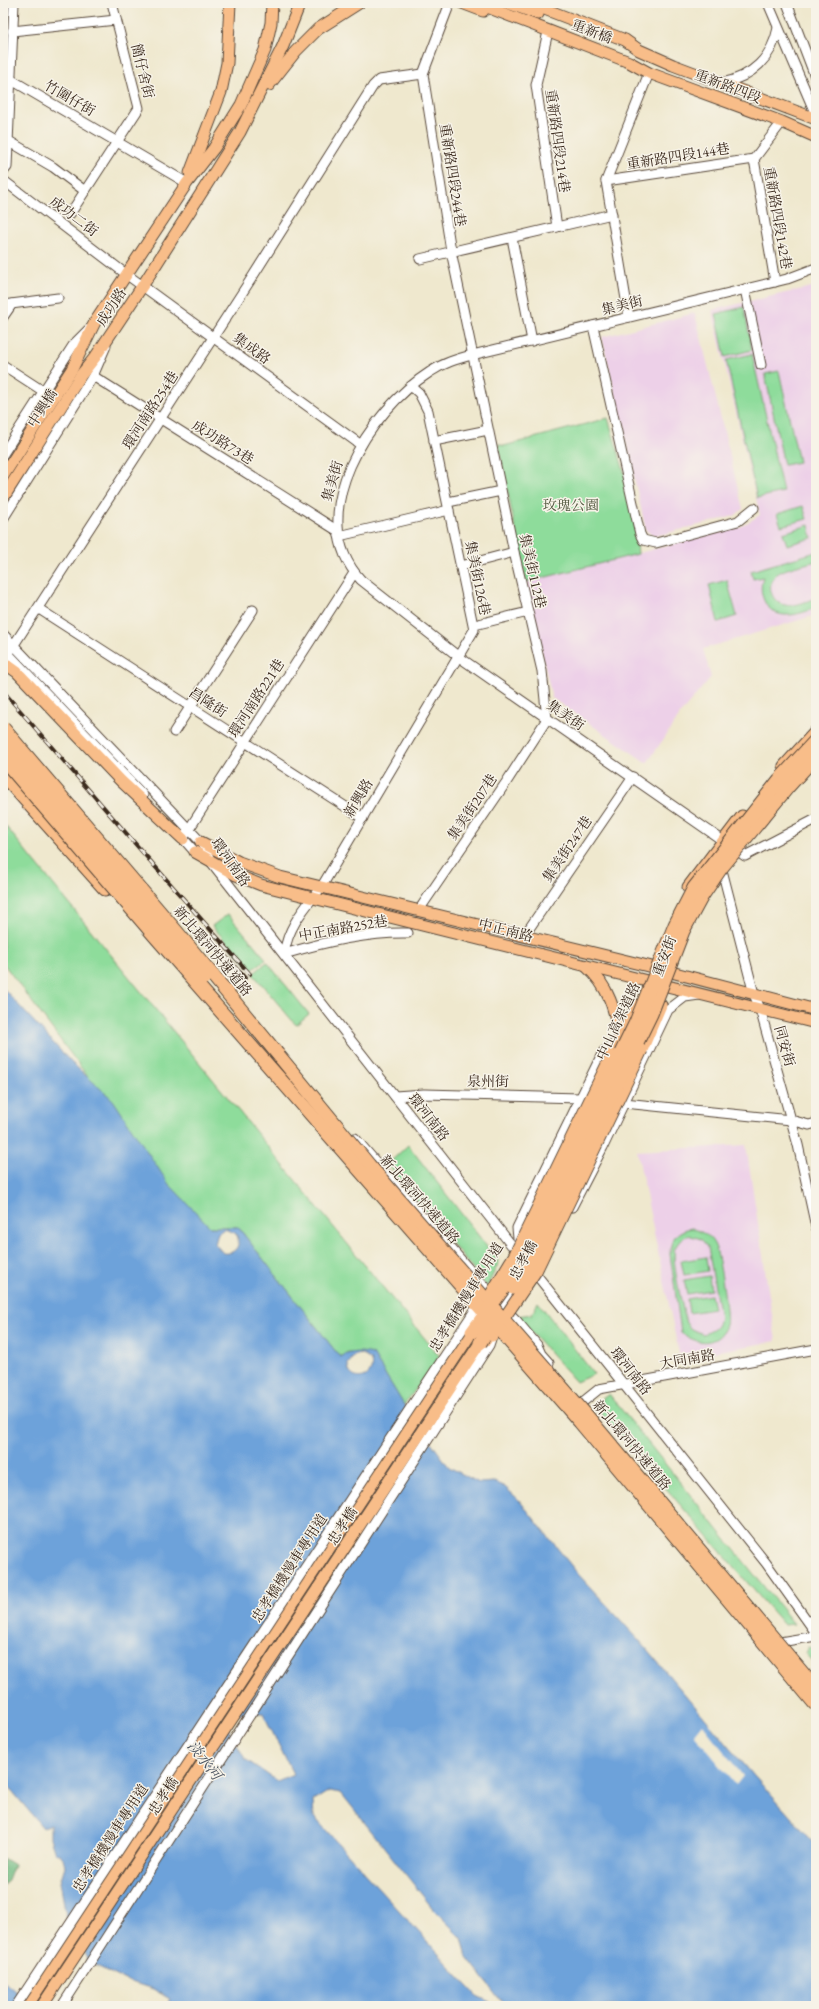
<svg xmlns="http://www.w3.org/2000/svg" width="819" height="2009" font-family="'EB Garamond','Noto Serif TC',serif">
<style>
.built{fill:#edd0e8}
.green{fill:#8edc9b;stroke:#64835c;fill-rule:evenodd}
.forest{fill:#72bc83;stroke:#567350}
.water{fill:#6da2da;stroke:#54667c;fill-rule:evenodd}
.pier{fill:#efe8ce}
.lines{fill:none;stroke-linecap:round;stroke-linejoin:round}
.minor-casing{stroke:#564638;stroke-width:11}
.major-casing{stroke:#564638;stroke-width:13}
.highway-casing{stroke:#564638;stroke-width:15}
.minor{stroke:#fff;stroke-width:9}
.major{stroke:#f8bd89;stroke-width:11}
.highway{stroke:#f8bd89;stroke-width:13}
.rail-casing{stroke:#3b2a1e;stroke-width:4}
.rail{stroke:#f7f3e8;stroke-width:2.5;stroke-dasharray:8;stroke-linecap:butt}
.minor-bridge-casing{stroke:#564638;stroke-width:11;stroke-linecap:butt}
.major-bridge-casing{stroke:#564638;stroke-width:13;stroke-linecap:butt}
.highway-bridge-casing{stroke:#564638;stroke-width:15;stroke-linecap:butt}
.minor-bridge{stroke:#fff;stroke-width:9}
.major-bridge{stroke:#f8bd89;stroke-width:11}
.highway-bridge{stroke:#f8bd89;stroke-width:13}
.labels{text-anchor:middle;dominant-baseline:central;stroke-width:3;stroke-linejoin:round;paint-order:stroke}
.street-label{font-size:14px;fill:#3b2a1e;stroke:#f7f3e8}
.park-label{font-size:14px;fill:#50563d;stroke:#f7f3e8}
.water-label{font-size:15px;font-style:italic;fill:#4c5460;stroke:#f7f3e8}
</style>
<rect width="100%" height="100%" fill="#f7f3e8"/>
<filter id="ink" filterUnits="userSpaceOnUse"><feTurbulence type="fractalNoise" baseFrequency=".025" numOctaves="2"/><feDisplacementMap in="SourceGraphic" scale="8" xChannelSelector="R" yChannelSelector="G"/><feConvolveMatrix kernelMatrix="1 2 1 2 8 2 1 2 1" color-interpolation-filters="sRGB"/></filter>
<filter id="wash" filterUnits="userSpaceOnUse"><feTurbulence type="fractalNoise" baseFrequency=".012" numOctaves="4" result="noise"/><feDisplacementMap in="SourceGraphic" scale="16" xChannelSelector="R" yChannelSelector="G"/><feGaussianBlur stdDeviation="0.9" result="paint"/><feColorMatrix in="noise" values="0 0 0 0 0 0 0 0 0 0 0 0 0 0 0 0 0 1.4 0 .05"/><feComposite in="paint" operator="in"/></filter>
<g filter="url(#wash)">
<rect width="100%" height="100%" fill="#efe8ce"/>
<!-- built -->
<g class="built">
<polygon points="816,286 816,615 703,649 711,677 682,712 647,763 552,698 526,582 740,527 760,515 712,310"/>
<polygon points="695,313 743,509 734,516 656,536 652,535 646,530 602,337"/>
<polygon points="746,1145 776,1341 680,1358 637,1151"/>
</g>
<!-- green -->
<g class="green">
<polygon points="744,307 752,350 725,357 716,314"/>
<polygon points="752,354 783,492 757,498 726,360"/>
<polygon points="779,371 799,462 784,465 765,374"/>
<polygon points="608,418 632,498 638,554 526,582 498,444 504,446"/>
<polygon points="803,506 807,519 781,526 777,514"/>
<polygon points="809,525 812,538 787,545 783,533"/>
<path d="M816,552V561C804,565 787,567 777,574C765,583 771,603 785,605C795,607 807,601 816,598V608C807,611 797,615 788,615C767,616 757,595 763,577L753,579L751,571Z"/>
<polygon points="727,580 737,616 718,622 709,585"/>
<polygon points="3,823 440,1357 404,1405 373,1354 348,1353 340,1357 238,1227 210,1227 185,1207 3,963"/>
<polygon points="228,914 266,959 252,970 212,926"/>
<polygon points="267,962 309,1014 296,1025 253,974"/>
<polygon points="408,1145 499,1262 487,1287 388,1164"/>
<path d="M692,1228C702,1232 711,1236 715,1246C719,1254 729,1318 726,1325C719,1347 695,1345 681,1332L670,1254C670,1239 677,1230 692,1228ZM688,1235L701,1239L708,1247L720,1318C718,1328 713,1331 703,1334L691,1329L686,1323C683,1308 671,1261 675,1248C678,1242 682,1238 688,1235Z"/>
<polygon points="706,1257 708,1271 684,1275 681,1261"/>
<polygon points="709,1276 711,1290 687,1294 684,1280"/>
<polygon points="711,1295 714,1309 689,1313 687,1299"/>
<polygon points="538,1302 594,1374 576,1382 517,1316 532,1314"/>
<polygon points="609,1394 794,1624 784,1625 594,1405"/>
<path d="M808,1647C818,1649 816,1656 816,1666L805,1653Z"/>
</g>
<!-- forest -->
<polygon class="forest" points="3,1858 14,1865 8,1881 3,1885"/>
<!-- water -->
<g class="water">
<path d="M3,988L71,1062L113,1100L168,1183L210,1227H238L340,1357C352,1351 360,1351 373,1354L404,1405L449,1467L479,1483L494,1482L505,1487L519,1500L578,1574L639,1640L754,1776L816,1845V2006H505L467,1957L462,1938L434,1910L341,1793L329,1791L313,1801L314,1817L477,1996L499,2006H166L170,1999L153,1989L125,1980L89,1962L66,1915L60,1882L65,1866L63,1858L60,1854L55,1853L50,1838V1824L43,1828L3,1780ZM224,1229L235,1233C243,1243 236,1255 223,1253L215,1244L218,1233ZM363,1354L371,1361C376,1381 347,1384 348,1364L355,1355ZM263,1713L293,1774L277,1781L245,1759L220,1714Z"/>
<polygon points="3,1981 33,2006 3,2006"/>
</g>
<!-- pier -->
<polygon class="pier" points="702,1724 743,1776 736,1785 694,1734"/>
</g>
<g filter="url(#ink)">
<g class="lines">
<defs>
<g id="minor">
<polyline points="768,3 816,115"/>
<polyline points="787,3 816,79"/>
<polyline points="12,31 116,20"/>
<polyline points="547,36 536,85 557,227"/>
<polyline points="10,79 187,183"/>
<path d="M722,83C752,77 772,58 778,28"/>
<polyline points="7,140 53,167 85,191"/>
<polyline points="754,159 775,282"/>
<polyline points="754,159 782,122"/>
<polyline points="3,172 7,167 14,3"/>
<polyline points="3,180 126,274 361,445"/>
<polyline points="606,181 754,159"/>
<polyline points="70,214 139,108 112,3"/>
<polyline points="512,238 532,341"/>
<polyline points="420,259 612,214"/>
<path d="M816,268L787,279L472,355C457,359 443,363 430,372C370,410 301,515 361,580L459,657L745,856L816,819"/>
<polyline points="745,289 761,365"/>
<polyline points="3,305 58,298"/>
<polyline points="3,317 12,304"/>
<polyline points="629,317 606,181 649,73"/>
<polyline points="593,326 640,534 643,540 656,543 738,521 754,508"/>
<polyline points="3,365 43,391"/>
<polyline points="93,376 338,531"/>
<polyline points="434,441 488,430"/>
<polyline points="3,454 74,344 89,329"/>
<polyline points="448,502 501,491"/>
<polyline points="3,519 93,376 106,346"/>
<polyline points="339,536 449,510"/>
<polyline points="461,566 514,552"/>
<polyline points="39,609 363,818"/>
<polyline points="474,625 528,612"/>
<polyline points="3,634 201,842 212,863 520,1256"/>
<polyline points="3,648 143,795"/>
<polyline points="8,654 253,276 373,86 379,80 423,74"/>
<polyline points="174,732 253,610"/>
<polyline points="186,834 354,573"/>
<polyline points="180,835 195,852"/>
<polyline points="723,874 754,994 760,1009 798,1145 816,1227"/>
<polyline points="419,910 507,781 547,719 542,671 514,552 451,251 423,74 450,3"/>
<path d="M408,933C366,932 324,942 284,954C288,926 304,909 322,886L474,630L428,411L419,393L411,386"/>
<polyline points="524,936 633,777"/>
<polyline points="395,1096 424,1094 580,1098"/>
<polyline points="624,1103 791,1120 809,1125 816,1123"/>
<polyline points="355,1138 481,1283 516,1320 537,1345 541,1354 549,1363"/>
<polyline points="572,1207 603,1147 668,1010 685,997 699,995"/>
<polyline points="519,1248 517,1228 603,1052 619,1040"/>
<polyline points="531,1268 766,1563 816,1633"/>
<polyline points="497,1306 514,1292 519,1284"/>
<polyline points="574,1409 599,1389 816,1349"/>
<polyline points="774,1643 816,1636"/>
<polyline points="62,2006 489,1345 492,1336"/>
</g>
<g id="major">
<polyline points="462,3 483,11"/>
<polyline points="477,3 629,62 649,73 782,122 816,137"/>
<polyline points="508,3 538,14"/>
<polyline points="529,3 625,40 639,50 673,65 816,119"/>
<polyline points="269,85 296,51 318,29 359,3"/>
<polyline points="190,173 221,92 227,63 230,3"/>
<polyline points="3,476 72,369 95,322 187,183 214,148 241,105 265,50 271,23 272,3"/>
<polyline points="3,498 81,375 96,356 143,285 240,132 283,46 300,3"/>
<polyline points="3,662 17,672 121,781 183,839"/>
<polyline points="784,766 816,731"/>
<polyline points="201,842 239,862 280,877 652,967 816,1010"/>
<polyline points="195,852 236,875 261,885 816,1023"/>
<polyline points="688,887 742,816"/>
<path d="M586,966C609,986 615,1010 620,1040"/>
<polyline points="642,1050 661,1005"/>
<polyline points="611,1056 637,1005"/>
<polyline points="27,2006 472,1332"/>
<polyline points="42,2006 480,1343 486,1340"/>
</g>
<polyline id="highway" points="3,775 105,889"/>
</defs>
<!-- minor casing -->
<use href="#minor" class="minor-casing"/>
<!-- major casing -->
<use href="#major" class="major-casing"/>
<!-- highway casing -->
<use href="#highway" class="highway-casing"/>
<!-- minor -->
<use href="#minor" class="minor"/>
<!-- major -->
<use href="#major" class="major"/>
<!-- highway -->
<use href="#highway" class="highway"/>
<defs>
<g id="rail">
<path d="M3,691C85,785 166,881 250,974"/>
<polyline points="213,942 245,978"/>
</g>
</defs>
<!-- rail casing -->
<use href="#rail" class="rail-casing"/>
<!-- rail -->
<use href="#rail" class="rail"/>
<defs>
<polyline id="minor-bridge" points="16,2006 481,1301"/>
<g id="major-bridge">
<polyline points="483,1307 515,1254 611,1056"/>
<polyline points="492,1336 536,1271 642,1050"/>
</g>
<g id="highway-bridge">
<polyline points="3,728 177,932 369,1165 587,1416 816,1689"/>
<polyline points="3,744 204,978"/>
<polyline points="3,759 154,935 580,1422 816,1705"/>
<polyline points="513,1288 533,1255 651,1014 683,931 702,896 721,868 787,788 816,756"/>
<polyline points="472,1332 506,1285 526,1249 636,1022 675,925 694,888 780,779 816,740"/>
<polyline points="480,1343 496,1315"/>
</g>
</defs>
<!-- minor-bridge casing -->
<use href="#minor-bridge" class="minor-bridge-casing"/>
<!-- major-bridge casing -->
<use href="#major-bridge" class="major-bridge-casing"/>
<!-- highway-bridge casing -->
<use href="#highway-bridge" class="highway-bridge-casing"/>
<!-- minor-bridge -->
<use href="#minor-bridge" class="minor-bridge"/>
<!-- major-bridge -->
<use href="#major-bridge" class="major-bridge"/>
<!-- highway-bridge -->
<use href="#highway-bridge" class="highway-bridge"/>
</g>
</g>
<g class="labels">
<!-- street labels -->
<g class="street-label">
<text transform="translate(592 31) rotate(21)">重新橋</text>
<text transform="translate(143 71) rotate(76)">簡仔舍街</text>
<text transform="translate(728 86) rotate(21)">重新路四段</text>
<text transform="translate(70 98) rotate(30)">竹圍仔街</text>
<text transform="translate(558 141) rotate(82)">重新路四段214巷</text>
<text transform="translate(678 156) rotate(-9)">重新路四段144巷</text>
<text transform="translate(453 175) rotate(81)">重新路四段244巷</text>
<text transform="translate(74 216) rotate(37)">成功二街</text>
<text transform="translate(778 218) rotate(80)">重新路四段142巷</text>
<text transform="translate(622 305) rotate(-14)">集美街</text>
<text transform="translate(111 307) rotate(-57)">成功路</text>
<text transform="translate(252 348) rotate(36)">集成路</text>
<text transform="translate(42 408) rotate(-58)">中興橋</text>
<text transform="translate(150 410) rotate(-57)">環河南路254巷</text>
<text transform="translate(223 442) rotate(32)">成功路73巷</text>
<text transform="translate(332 481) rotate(-74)">集美街</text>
<text transform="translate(533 571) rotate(77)">集美街112巷</text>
<text transform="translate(478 578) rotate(78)">集美街126巷</text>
<text transform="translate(256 698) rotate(-57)">環河南路221巷</text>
<text transform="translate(208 702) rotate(33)">昌隆街</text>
<text transform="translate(566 715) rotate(34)">集美街</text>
<text transform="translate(358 798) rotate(-59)">新興路</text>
<text transform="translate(472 807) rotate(-56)">集美街207巷</text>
<text transform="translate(567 849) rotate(-56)">集美街247巷</text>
<text transform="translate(231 862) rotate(55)">環河南路</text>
<text transform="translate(343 928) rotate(-10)">中正南路252巷</text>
<text transform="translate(506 930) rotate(14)">中正南路</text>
<text transform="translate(213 951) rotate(50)">新北環河快速道路</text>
<text transform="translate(664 956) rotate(-69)">重安街</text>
<text transform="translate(618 1021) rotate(-65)">中山高架道路</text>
<text transform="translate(785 1046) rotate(74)">同安街</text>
<text transform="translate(488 1081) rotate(1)">泉州街</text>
<text transform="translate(429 1117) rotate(52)">環河南路</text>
<text transform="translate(420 1199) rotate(49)">新北環河快速道路</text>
<text transform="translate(523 1260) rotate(-62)">忠孝橋</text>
<text transform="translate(466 1297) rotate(-58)">忠孝橋機慢車專用道</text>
<text transform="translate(687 1359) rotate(-10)">大同南路</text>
<text transform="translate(631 1371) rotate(52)">環河南路</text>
<text transform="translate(632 1445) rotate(50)">新北環河快速道路</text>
<text transform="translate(342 1526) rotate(-57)">忠孝橋</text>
<text transform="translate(289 1568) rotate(-57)">忠孝橋機慢車專用道</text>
<text transform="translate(163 1796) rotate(-57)">忠孝橋</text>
<text transform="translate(110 1838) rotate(-57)">忠孝橋機慢車專用道</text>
</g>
<!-- park labels -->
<g class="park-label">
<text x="571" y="505">玫瑰公園</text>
</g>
<!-- water labels -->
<g class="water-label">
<text transform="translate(205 1760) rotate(52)">淡水河</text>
</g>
</g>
<!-- margin -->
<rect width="819" height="2009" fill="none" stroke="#f7f3e8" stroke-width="16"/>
</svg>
